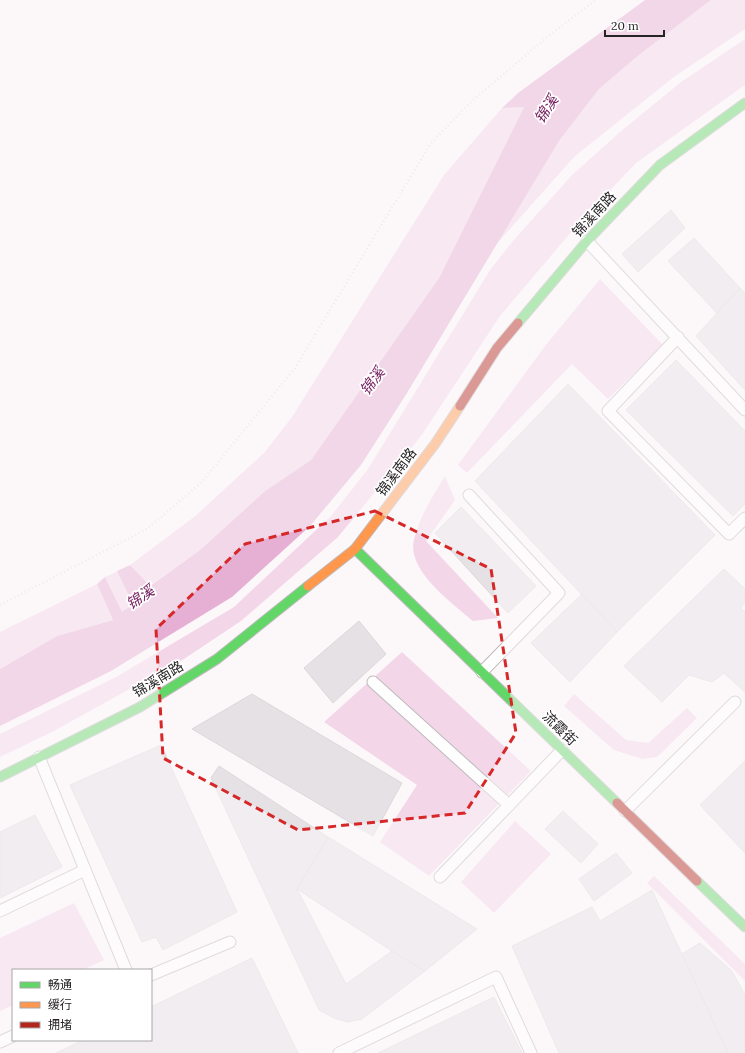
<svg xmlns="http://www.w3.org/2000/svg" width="745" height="1053" font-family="Lora,'Noto Sans SC',serif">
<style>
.green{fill:#f4d6e9}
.water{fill:#e6b0d4}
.building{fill:#e5e1e4;stroke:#dcd8da}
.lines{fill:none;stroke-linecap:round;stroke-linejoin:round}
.lane-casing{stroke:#bebabc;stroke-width:13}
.fast-casing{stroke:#bebabc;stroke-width:11}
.slow-casing{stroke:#bebabc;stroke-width:11}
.jam-casing{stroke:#bebabc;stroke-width:11}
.path{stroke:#dddcdc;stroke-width:2.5;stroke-dasharray:1 3;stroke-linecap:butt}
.lane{stroke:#fffefe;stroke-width:11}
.fast{stroke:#63d668;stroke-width:9}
.slow{stroke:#ff974d;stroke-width:9}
.jam{stroke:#b3261e;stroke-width:9}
.marked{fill:none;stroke:#d62828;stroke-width:3;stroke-dasharray:8 5;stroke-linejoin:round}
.labels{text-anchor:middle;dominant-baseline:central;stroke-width:3.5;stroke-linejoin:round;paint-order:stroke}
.street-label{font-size:14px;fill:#262325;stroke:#fff}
.water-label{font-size:15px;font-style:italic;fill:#771e60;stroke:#fff}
</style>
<rect width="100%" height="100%" fill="#fcf8fa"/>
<!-- green -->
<g class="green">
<polygon points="711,0 745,0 745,29 674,77 574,157 494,247 559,141 599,89 639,55"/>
<polygon points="745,39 745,85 636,163 578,224 500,316 421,436 338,537 241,621 184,659 52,732 0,757 0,734 116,677 234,607 331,516 368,469 490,270 512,242 572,175 620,132 681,82"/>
<polygon points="524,107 439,278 311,460 265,491 200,550 149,586 130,565 194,517 264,453 292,417 444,175 502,108"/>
<polygon points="600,279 663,345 608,399 572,364 467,473 458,465 545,346"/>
<path d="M445,476L455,500L426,541L498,618L473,621C453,604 406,570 414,540C419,517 433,496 445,476Z"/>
<polygon points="118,571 134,604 122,613 105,577"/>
<polygon points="97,584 113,620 57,636 0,669 0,632"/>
<polygon points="402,652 531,771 429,876 380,842 417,785 324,722"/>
<polygon points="574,694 626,740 648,743 687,708 697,718 657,757 642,759 614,750 564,706"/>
<polygon points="515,821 551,854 494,913 461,882"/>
<polygon points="654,876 745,964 745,981 647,883"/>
<polygon points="74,903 104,960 83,970 13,970 13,1005 0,1011 0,938"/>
</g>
<!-- water -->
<polygon class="water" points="645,0 711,0 639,55 599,89 559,141 407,393 361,465 310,526 232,597 111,671 0,726 0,669 57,636 113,620 97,584 105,577 122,612 133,604 117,571 130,565 150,586 200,550 265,491 311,460 439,278 524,107 502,108 518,93"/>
<!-- building -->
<g class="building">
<polygon points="671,210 685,228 638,272 622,254"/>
<polygon points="694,238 740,288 717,313 668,261"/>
<polygon points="740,288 745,293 745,390 696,336"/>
<polygon points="676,360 745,431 745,504 733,516 626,410"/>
<polygon points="568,384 715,535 617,632 475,481"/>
<polygon points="461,507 536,586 508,613 435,533"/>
<polygon points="724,569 745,589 745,602 741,608 745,612 745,692 724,673 712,682 689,675 662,702 624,666"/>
<polygon points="582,594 617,632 570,682 531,643"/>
<polygon points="359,621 386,654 333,703 304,668"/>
<polygon points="252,694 402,783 373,836 192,729"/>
<polygon points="161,745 237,912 163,950 156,937 142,942 70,785"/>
<polygon points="745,761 745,853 700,805"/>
<polygon points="219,766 328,837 297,889 346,984 392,951 425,971 362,1019 348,1022 334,1018 319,1010 211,778"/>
<polygon points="563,811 598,844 581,863 545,829"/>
<polygon points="35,815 62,867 0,898 0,832"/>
<polygon points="328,837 477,929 425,971 392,951 297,889"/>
<polygon points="616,853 632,873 594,901 579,879"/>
<polygon points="652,890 728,1053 559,1053 512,946 592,907 600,921"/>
<polygon points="700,943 732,971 745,995 745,1053 728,1053 682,954"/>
<polygon points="252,958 298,1053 56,1053 83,1040 151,1040 151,1007"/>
<polygon points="494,997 522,1053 378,1053"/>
</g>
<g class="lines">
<defs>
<g id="lane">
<polyline points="587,241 745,410"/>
<polyline points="678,337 608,411 729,534 745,518"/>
<polyline points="469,495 559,593 482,672"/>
<polyline points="373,682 509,805"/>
<polyline points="39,757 126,970"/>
<polyline points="625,811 735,702"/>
<polyline points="440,877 562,750"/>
<polyline points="0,911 85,870"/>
<polyline points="151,975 230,942"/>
<polyline points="0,1042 13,1036"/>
<polyline points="339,1053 496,977 531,1053"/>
</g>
<g id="fast">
<polyline points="518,323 587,241 660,165 745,103"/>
<polyline points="355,549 617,803"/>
<polyline points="0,777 140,707 217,659 308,586"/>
<polyline points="697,881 745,927"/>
</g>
<polyline id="slow" points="308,586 355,549 435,444 460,406"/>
<g id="jam">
<polyline points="460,406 497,348 518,323"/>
<polyline points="617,803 697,881"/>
</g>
</defs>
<!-- lane casing -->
<use href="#lane" class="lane-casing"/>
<!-- fast casing -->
<use href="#fast" class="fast-casing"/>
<!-- slow casing -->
<use href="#slow" class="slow-casing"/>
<!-- jam casing -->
<use href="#jam" class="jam-casing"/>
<!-- path -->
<polyline class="path" points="0,605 147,529 201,483 295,368 431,143 472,101 540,43 595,0"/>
<!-- lane -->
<use href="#lane" class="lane"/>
<!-- fast -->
<use href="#fast" class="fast"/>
<!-- slow -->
<use href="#slow" class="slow"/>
<!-- jam -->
<use href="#jam" class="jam"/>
</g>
<!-- marked area -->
<path d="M0 0H745V1053H0ZM375,511L491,569L516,733L465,813L298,830L163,758L156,629L245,544Z" fill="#fcf8fa" fill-opacity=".55" fill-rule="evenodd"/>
<path class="marked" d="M375,511L491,569L516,733L465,813L298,830L163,758L156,629L245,544Z"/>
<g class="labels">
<!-- street labels -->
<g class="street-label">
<text transform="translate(594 214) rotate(-47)">锦溪南路</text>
<text transform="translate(396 472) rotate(-53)">锦溪南路</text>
<text transform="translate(158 679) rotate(-31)">锦溪南路</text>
<text transform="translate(560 728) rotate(44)">流霞街</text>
</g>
<!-- water labels -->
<g class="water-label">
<text transform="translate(546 109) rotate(-57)">锦溪</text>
<text transform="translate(372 381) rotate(-54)">锦溪</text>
<text transform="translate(140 597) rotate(-34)">锦溪</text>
</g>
</g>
<!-- legend -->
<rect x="12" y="969" width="140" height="72" fill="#ffffff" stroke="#a8a7a8"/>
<rect x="20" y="982" width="20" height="6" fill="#63d668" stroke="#a8a7a8"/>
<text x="48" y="989" font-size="12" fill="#262325">畅通</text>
<rect x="20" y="1002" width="20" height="6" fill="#ff974d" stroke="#a8a7a8"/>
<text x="48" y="1009" font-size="12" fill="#262325">缓行</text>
<rect x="20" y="1022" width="20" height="6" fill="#b3261e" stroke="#a8a7a8"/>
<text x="48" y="1029" font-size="12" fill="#262325">拥堵</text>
<!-- scale -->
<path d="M605 30v6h59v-6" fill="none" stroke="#262325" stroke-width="2"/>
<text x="611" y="30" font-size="12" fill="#262325" stroke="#ffffff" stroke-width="3" paint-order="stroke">20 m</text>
</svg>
